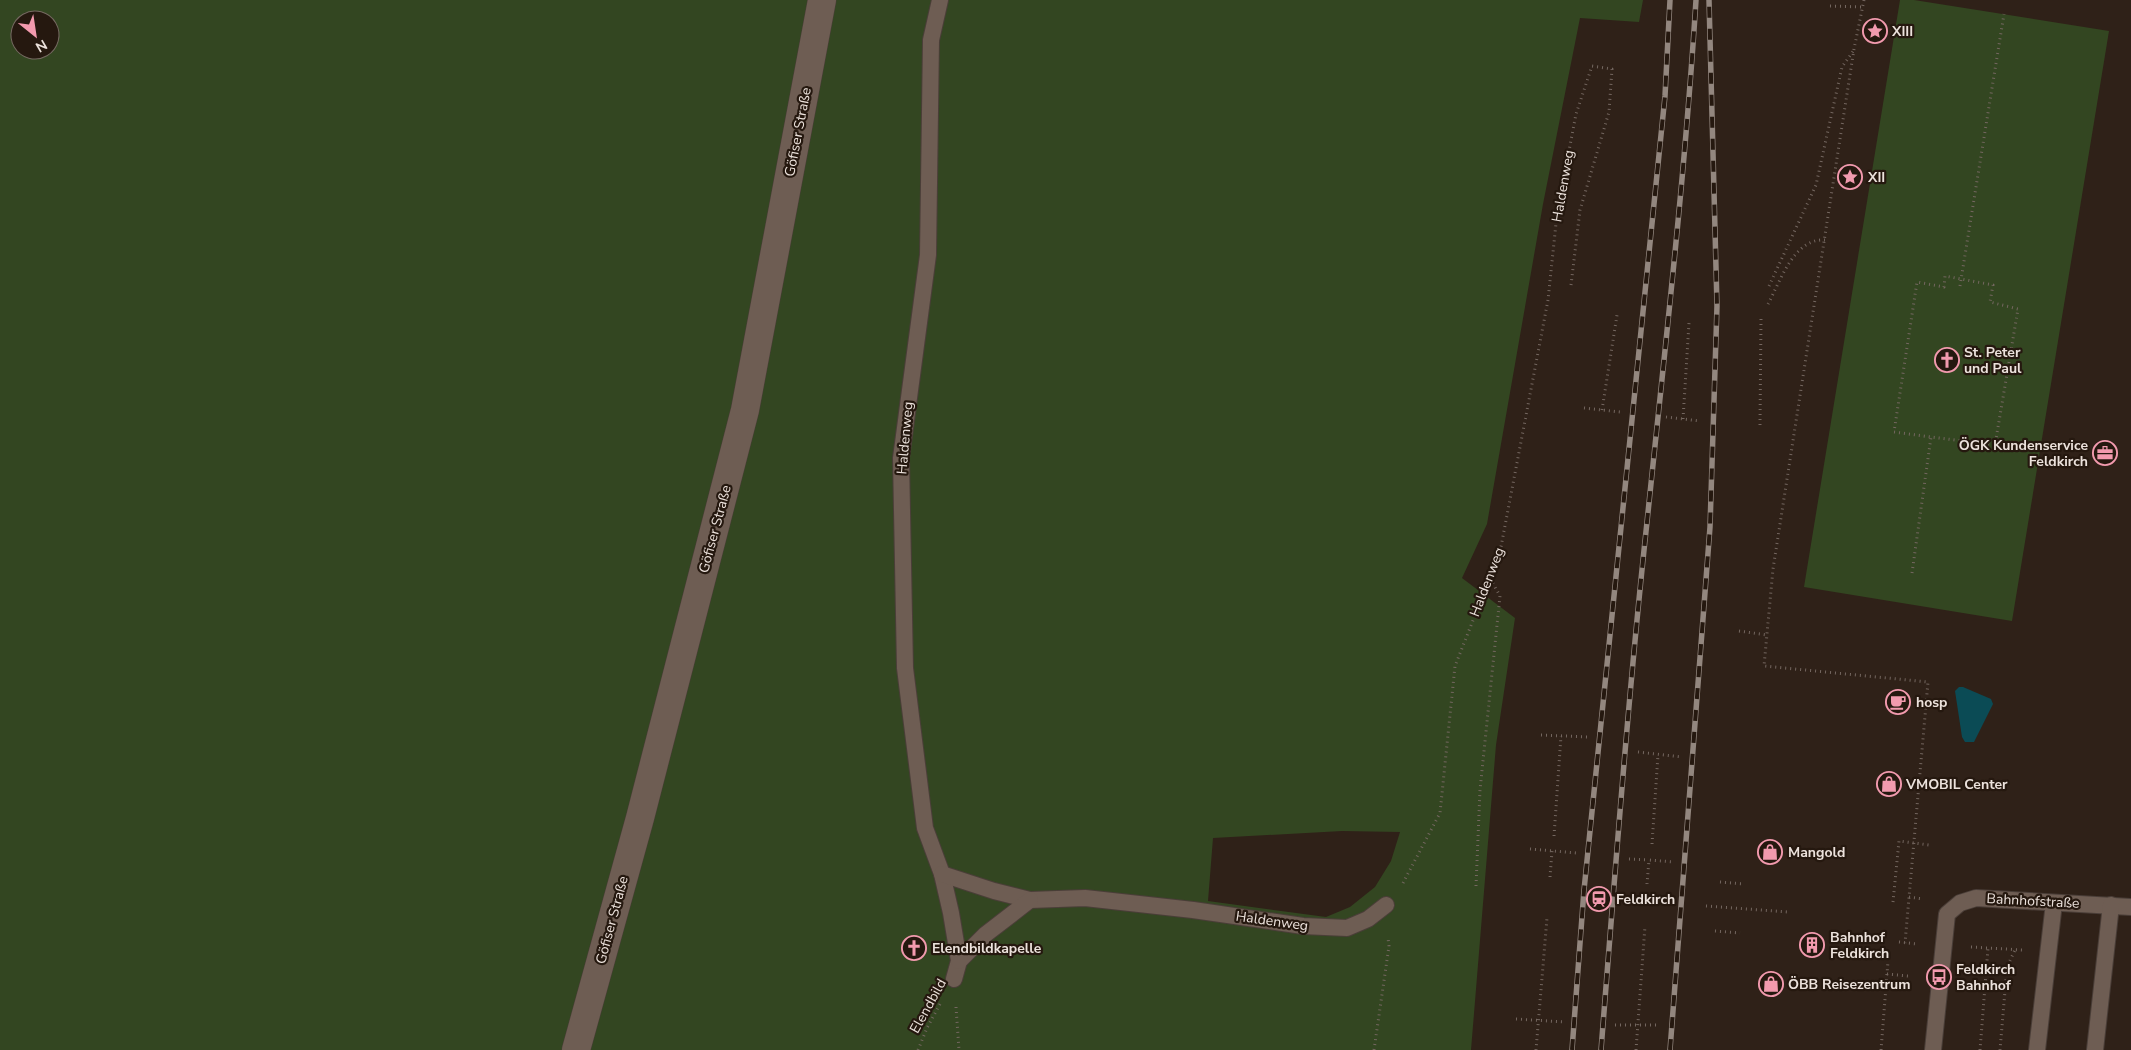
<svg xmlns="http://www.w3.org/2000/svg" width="2131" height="1050" font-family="'Nunito Sans',sans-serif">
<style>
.green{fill:#334621;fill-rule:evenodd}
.water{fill:#0b4b55}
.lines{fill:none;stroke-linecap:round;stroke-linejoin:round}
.service-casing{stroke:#4a3e38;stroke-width:18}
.secondary-casing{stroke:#4a3e38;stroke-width:29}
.path{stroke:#746760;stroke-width:3;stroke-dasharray:1 4;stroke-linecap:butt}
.service{stroke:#6e5d53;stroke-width:16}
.secondary{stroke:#6e5d53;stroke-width:28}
.rail-casing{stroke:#93877f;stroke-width:5.5}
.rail{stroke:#25180f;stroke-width:4;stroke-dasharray:11;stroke-linecap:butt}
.labels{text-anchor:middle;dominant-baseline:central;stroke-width:4.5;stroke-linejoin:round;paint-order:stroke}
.poi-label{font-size:14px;font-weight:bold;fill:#ece2dc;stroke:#25180f;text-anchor:start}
.street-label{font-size:14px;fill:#ece2dc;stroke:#25180f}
</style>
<rect width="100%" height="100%" fill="#2f2118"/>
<!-- green -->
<g class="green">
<path d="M0,0H1643L1639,22L1580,18L1543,204L1487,524L1462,578L1515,618L1496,745L1471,1050H0ZM20,20H50V50H20ZM1342,831L1400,832L1391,861L1375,887L1350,907L1326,917L1208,901L1213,838Z"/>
<polygon points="1900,0 1914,0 2109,31 2012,621 1804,587"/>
</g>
<!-- water -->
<polygon class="water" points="1959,687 1963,687 1991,699 1993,704 1974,742 1965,742 1962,737 1955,691"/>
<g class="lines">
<defs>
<g id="service">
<polyline points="940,0 931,40 928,255 901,458 905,668 925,828 942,874 951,913 959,961 954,979"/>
<polyline points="942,874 994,891 1030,900 1085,898 1193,910 1303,926 1347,928 1368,919 1386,905"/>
<polyline points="959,961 986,934 1030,900"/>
<polyline points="1933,1050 1947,914 1960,903 1976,898 2131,907"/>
<polyline points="2037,1050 2054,903"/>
<polyline points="2095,1050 2111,905"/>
</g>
<polyline id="secondary" points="576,1050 640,818 745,410 822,0"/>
</defs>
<!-- service casing -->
<use href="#service" class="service-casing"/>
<!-- secondary casing -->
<use href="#secondary" class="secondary-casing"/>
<!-- path -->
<g class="path">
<polyline points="1864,0 1854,49 1773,569 1764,666 1928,682 1905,943"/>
<polyline points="1830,6 1863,7"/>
<polyline points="1769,286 1816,185 1842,67 1854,50"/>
<polyline points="1960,286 2004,14"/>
<path d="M1768,304C1781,280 1794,238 1825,240"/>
<polyline points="1584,408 1620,412"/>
<polyline points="1602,410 1617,315"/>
<polyline points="1666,417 1700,421"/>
<polyline points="1683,419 1689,323"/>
<polyline points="1760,425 1761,319"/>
<polyline points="1912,573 1931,437 1995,445 2018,309 1990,302 1993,285 1945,276 1944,287 1917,282 1894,432 1931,437"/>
<polyline points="1739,631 1767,635"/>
<polyline points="1541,735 1588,737"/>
<polyline points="1638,752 1682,757"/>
<polyline points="1554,836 1561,736"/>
<polyline points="1652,844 1658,755"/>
<polyline points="1530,849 1577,853"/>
<polyline points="1629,859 1649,860"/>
<polyline points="1550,877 1552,851"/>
<polyline points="1720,882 1744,884"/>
<polyline points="1403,883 1440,813 1455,666 1500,552 1548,300 1557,214 1576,114 1592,66 1612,69 1609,112 1580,210 1571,285"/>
<polyline points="1647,884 1649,860 1674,862"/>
<polyline points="1476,886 1480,790 1500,596 1490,578"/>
<polyline points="1909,897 1923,899"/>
<polyline points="1893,902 1899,841 1929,845"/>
<polyline points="1706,906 1788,912"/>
<polyline points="1715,931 1740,933"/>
<polyline points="1899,942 1917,944"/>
<polyline points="1971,947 2022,950"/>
<polyline points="1845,955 1845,950"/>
<polyline points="1887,974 1908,976"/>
<polyline points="956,1007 959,1050"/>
<polyline points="1516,1019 1564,1022"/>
<polyline points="1615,1025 1660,1025"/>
<polyline points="918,1050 927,1028 940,1004"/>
<polyline points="1374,1050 1389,946 1388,938"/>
<polyline points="1536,1050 1547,918"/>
<polyline points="1636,1050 1645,926"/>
<polyline points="1881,1050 1888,961"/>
<polyline points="1980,1050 1988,948"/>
<polyline points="2000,1050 2007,967 2015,950"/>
</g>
<!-- service -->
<use href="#service" class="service"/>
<!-- secondary -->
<use href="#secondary" class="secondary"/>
<defs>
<g id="rail">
<polyline points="1572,1050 1584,890 1665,96 1670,0"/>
<path d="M1601,1050C1615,874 1628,698 1647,522C1665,348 1685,175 1696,0"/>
<polyline points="1670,1050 1710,527 1717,306 1709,0"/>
</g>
</defs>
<!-- rail casing -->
<use href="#rail" class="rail-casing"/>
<!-- rail -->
<use href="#rail" class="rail"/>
</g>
<!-- icons -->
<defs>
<symbol id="sight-ring" viewBox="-11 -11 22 22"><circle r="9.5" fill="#25180f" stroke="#f29aae" stroke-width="1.5"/><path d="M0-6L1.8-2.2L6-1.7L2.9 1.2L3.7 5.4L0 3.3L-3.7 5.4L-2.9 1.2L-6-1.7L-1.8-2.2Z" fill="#f29aae"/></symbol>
<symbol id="church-ring" viewBox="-11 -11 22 22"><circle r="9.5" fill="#25180f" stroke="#f29aae" stroke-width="1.5"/><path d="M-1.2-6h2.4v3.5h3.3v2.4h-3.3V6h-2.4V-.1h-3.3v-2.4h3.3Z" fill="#f29aae"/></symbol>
<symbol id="office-ring" viewBox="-11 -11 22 22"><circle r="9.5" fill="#25180f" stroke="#f29aae" stroke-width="1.5"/><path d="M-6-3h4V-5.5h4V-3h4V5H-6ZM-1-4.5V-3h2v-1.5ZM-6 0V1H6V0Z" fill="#f29aae"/></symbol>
<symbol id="cafe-ring" viewBox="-11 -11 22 22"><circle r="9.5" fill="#25180f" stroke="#f29aae" stroke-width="1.5"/><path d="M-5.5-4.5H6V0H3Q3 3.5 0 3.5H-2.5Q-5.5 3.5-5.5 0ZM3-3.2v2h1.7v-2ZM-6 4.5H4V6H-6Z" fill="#f29aae"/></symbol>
<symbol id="shop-ring" viewBox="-11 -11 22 22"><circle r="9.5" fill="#25180f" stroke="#f29aae" stroke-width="1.5"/><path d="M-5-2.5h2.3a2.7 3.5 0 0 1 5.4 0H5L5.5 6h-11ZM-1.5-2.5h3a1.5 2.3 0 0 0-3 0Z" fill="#f29aae"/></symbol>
<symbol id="station-ring" viewBox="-11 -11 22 22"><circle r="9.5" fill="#25180f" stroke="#f29aae" stroke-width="1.5"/><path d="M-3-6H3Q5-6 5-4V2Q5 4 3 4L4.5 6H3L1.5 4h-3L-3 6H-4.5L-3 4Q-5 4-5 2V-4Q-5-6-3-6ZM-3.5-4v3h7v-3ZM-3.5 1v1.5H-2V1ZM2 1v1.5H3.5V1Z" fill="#f29aae"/></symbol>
<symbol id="building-ring" viewBox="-11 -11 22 22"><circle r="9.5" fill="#25180f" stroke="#f29aae" stroke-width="1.5"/><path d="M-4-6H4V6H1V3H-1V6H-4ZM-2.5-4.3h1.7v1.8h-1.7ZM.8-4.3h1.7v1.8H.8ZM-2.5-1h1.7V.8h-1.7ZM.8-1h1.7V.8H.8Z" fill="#f29aae"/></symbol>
<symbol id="bus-ring" viewBox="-11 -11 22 22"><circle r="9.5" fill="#25180f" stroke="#f29aae" stroke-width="1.5"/><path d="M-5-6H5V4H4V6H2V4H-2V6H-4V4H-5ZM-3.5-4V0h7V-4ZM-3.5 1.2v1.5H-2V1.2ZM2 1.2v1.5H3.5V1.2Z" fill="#f29aae"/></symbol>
</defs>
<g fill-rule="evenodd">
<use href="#sight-ring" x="1861" y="17" width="28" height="28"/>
<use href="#sight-ring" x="1836" y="163" width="28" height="28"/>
<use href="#church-ring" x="1933" y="346" width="28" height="28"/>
<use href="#office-ring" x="2091" y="439" width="28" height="28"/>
<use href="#cafe-ring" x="1884" y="688" width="28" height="28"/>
<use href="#shop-ring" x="1875" y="770" width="28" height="28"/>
<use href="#shop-ring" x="1756" y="838" width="28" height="28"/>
<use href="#station-ring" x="1585" y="885" width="28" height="28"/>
<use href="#building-ring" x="1798" y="931" width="28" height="28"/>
<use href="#church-ring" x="900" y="934" width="28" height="28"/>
<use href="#bus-ring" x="1925" y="963" width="28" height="28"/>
<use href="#shop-ring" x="1757" y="970" width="28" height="28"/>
</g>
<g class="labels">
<!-- poi labels -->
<g class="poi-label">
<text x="1892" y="31">XIII</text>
<text x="1868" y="177">XII</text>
<text x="1964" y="352">St. Peter<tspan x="1964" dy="16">und Paul</tspan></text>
<text x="2088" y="445" text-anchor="end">ÖGK Kundenservice<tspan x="2088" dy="16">Feldkirch</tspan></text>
<text x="1916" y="702">hosp</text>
<text x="1906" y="784">VMOBIL Center</text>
<text x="1788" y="852">Mangold</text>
<text x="1616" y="899">Feldkirch</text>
<text x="1830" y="937">Bahnhof<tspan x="1830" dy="16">Feldkirch</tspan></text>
<text x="932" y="948">Elendbildkapelle</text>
<text x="1956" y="969">Feldkirch<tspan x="1956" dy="16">Bahnhof</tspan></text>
<text x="1788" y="984">ÖBB Reisezentrum</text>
</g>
<!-- street labels -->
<g class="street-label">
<text transform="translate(798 132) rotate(-79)">Göfiser Straße</text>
<text transform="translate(1563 186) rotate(-80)">Haldenweg</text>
<text transform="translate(905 438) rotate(-85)">Haldenweg</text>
<text transform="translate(715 529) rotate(-75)">Göfiser Straße</text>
<text transform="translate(1487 582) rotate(-69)">Haldenweg</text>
<text transform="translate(2033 901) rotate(3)">Bahnhofstraße</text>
<text transform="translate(612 920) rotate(-75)">Göfiser Straße</text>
<text transform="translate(1272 921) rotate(8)">Haldenweg</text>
<text transform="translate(928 1006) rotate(-61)">Elendbild</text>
</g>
</g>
<!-- north arrow -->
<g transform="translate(35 35) rotate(150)"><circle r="24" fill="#25180f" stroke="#756961"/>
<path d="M0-4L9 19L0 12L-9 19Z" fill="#f29aae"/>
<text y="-8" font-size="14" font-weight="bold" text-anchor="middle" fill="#ece2dc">N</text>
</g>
</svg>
